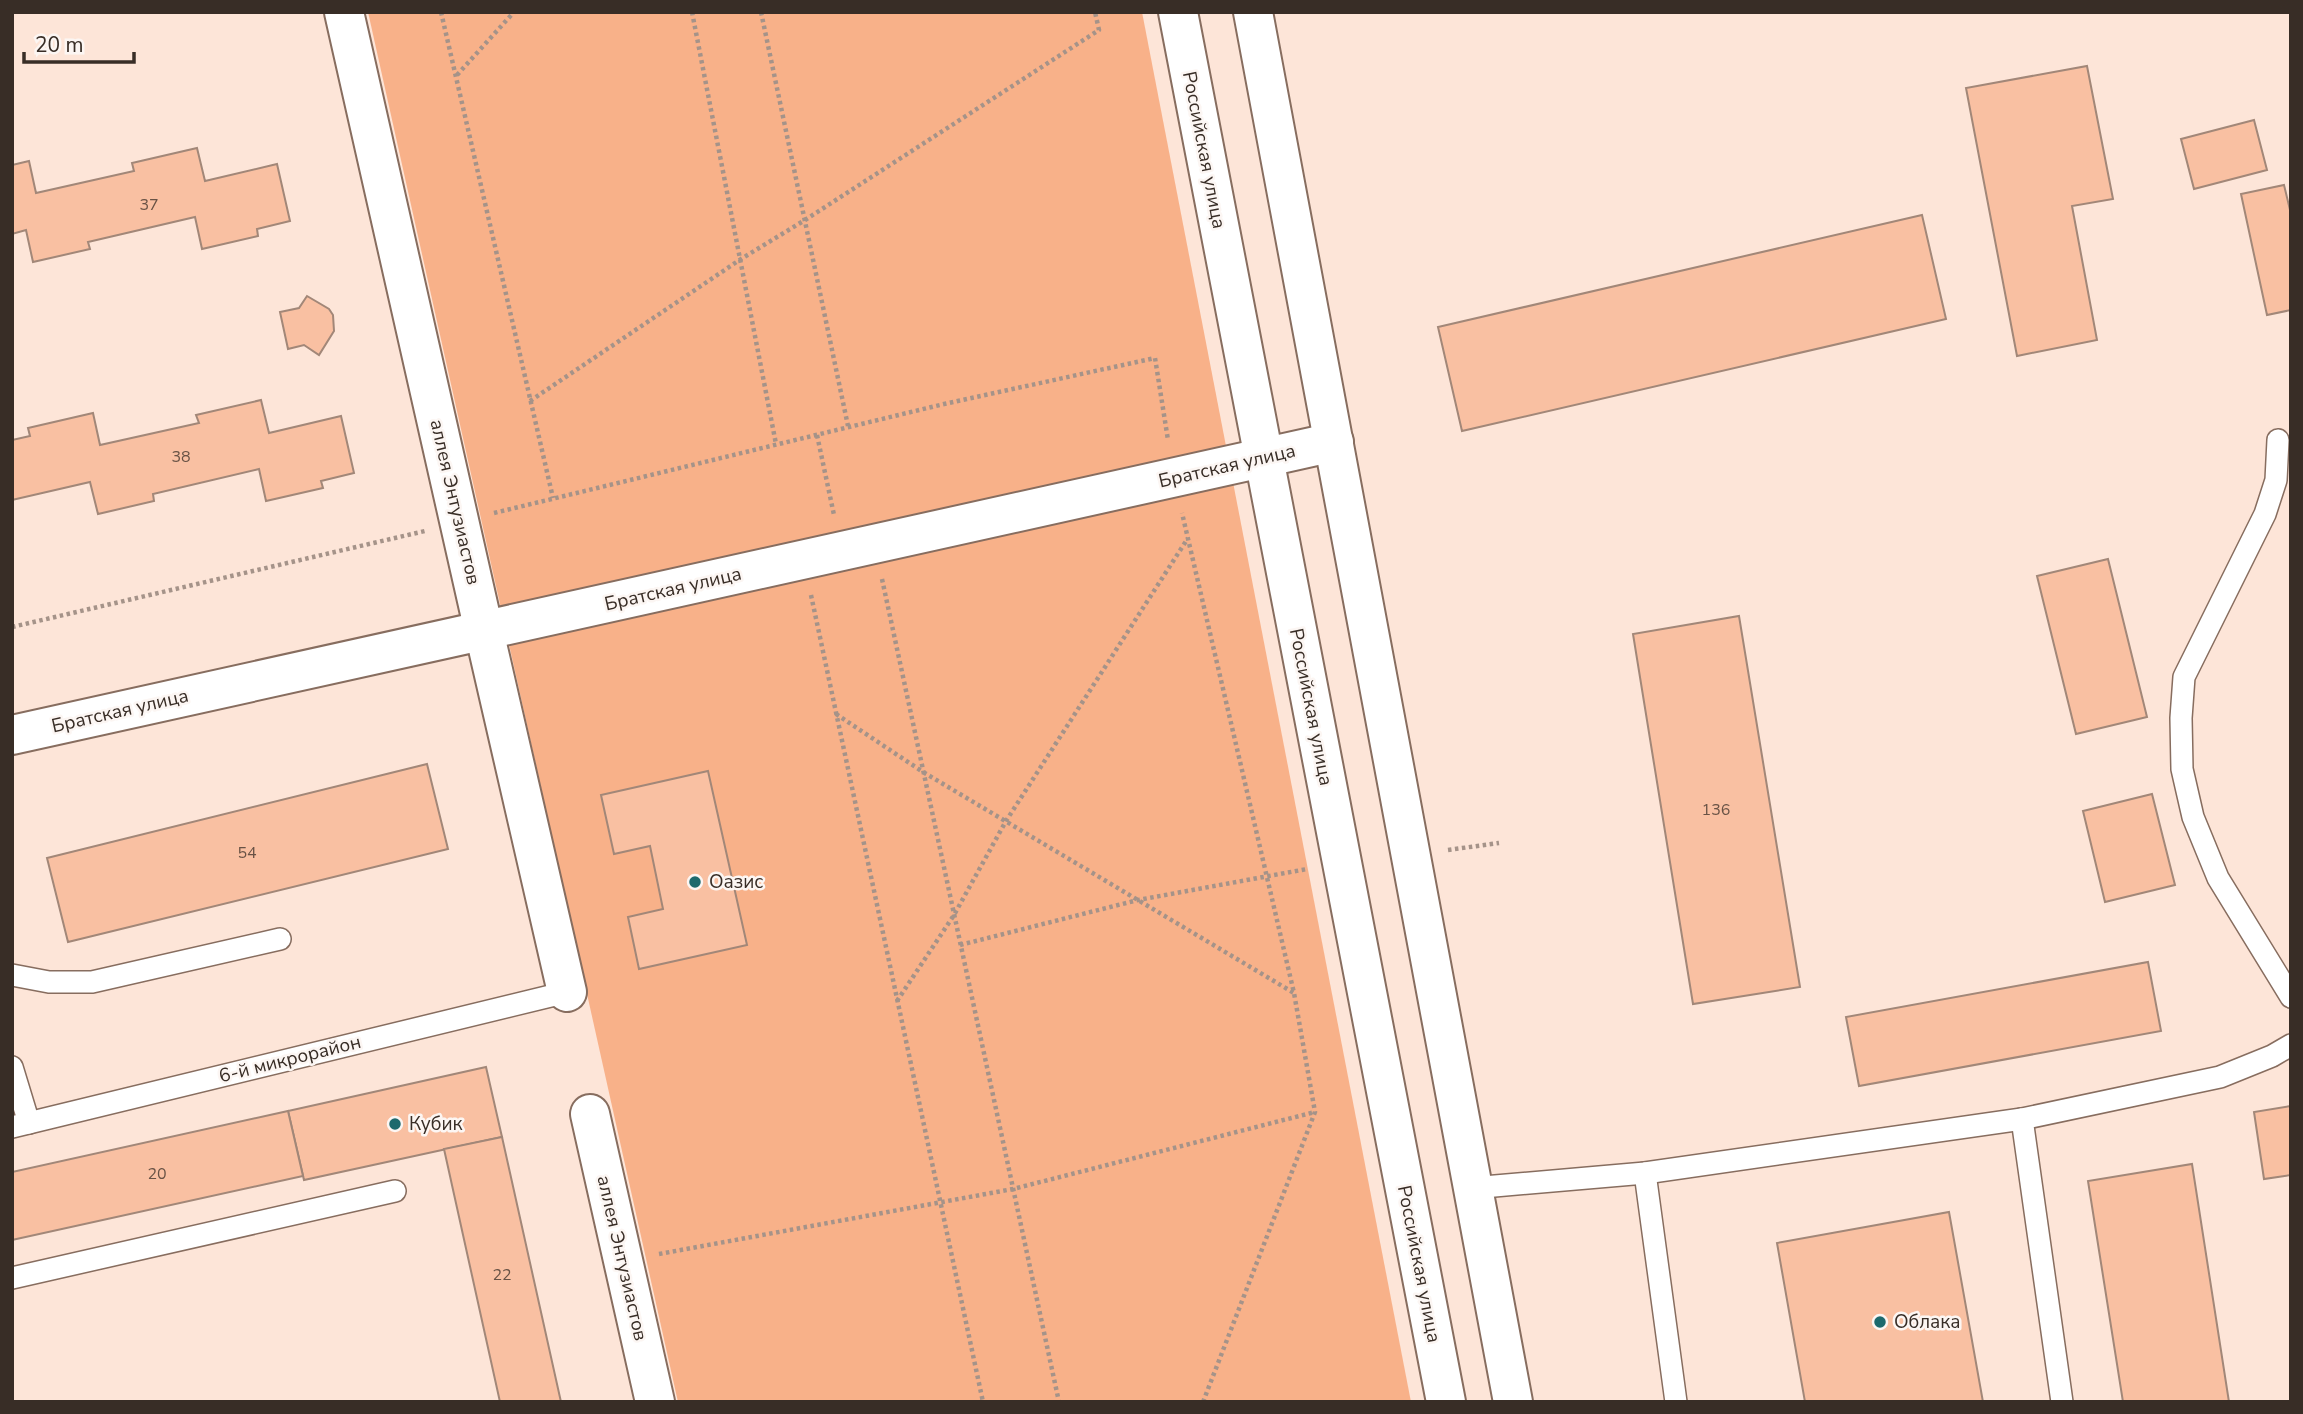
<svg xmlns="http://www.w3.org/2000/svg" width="2303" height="1414" font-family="'Nunito Sans',sans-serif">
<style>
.green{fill:#f8b189}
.building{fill:#f9c0a2;stroke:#a28778;stroke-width:2}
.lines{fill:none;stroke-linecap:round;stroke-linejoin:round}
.lane-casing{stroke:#876d5f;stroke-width:24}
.street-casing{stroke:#876d5f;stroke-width:42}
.secondary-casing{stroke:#876d5f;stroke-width:42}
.path{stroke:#a59389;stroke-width:4.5;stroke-dasharray:3.5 3.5;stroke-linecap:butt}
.lane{stroke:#fff;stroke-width:21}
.street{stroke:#fff;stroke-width:38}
.secondary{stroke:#fff;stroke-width:38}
.poi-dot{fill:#1d696d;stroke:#fcf6f3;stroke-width:2.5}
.labels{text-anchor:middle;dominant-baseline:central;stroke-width:5;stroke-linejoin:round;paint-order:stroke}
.number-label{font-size:16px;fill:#685245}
.street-label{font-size:19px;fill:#382d26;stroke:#fcf6f3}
.poi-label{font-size:19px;fill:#382d26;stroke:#fcf6f3;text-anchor:start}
</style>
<rect width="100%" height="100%" fill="#fde5d8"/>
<!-- green -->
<polygon class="green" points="368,12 1142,12 1411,1402 678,1402"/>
<!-- building -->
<g class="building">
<polygon points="2087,66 2113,199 2072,206 2097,340 2017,356 1966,88"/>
<polygon points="2254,120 2267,170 2194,189 2181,139"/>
<polygon points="197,148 205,181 277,164 290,221 257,229 258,236 202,249 195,217 88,242 90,249 33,262 26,230 12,234 12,165 29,161 36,193 134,171 132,163"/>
<polygon points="2284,185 2291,214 2291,310 2267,315 2241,194"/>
<polygon points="1922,215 1946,319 1462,431 1438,327"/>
<polygon points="307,296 329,309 333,315 334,331 319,355 304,345 288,349 280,312 299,308"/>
<polygon points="261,400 269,433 341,416 354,473 321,481 323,488 266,501 259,469 153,494 154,501 98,514 90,482 12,500 12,440 30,436 28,428 93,413 100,445 199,423 196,415"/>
<polygon points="2108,559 2147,717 2076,734 2037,576"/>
<polygon points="1739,616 1800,987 1693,1004 1633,634"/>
<polygon points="427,764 448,849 68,942 47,858"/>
<polygon points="708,771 747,945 639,969 628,917 663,909 650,846 614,854 601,795"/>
<polygon points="2152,794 2175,885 2105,902 2083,811"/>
<polygon points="2148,962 2161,1031 1859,1086 1846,1017"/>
<polygon points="486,1067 502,1137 304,1180 288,1111"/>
<polygon points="2291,1106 2291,1175 2264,1179 2254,1112"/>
<polygon points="288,1111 303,1176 12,1240 12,1172"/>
<polygon points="502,1137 561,1402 500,1402 444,1149"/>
<polygon points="2192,1164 2229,1402 2123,1402 2088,1181"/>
<polygon points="1949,1212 1983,1402 1805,1402 1777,1243"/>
</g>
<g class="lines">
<defs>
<g id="lane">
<polyline points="2278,440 2276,480 2265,514 2184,677 2181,718 2182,769 2193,817 2218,878 2291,997"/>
<polyline points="12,975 49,982 92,982 280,939"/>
<polyline points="12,1067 29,1123"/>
<polyline points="2022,1119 2062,1402"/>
<polyline points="12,1127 567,992"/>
<polyline points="1645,1173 1676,1402"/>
<polyline points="1472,1188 1645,1173 2022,1119 2220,1077 2272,1056 2291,1045"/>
<polyline points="12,1278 395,1191"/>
</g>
<g id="street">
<polyline points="484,631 567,992"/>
<polyline points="12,735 1334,442"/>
</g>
<g id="secondary">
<polyline points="344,12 484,631"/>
<polyline points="1178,12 1446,1402"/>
<polyline points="1253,12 1513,1402"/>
<polyline points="590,1114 655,1402"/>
</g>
</defs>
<!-- lane casing -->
<use href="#lane" class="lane-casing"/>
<!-- street casing -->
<use href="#street" class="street-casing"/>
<!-- secondary casing -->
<use href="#secondary" class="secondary-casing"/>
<!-- path -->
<g class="path">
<polyline points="441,12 553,498"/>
<polyline points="692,12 776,444"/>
<polyline points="761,12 848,426"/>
<polyline points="457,75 514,12"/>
<polyline points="530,401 741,259 805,220 1099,30 1095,12"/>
<polyline points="817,435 834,515"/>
<polyline points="494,513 944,404 1155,358 1168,440"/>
<polyline points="882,579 1059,1402"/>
<polyline points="811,595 983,1402"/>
<polyline points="12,627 425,531"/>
<polyline points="836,714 923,772 1294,993 1182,513"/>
<polyline points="1448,850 1499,843"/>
<polyline points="960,945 1138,900 1307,869"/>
<polyline points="897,1001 954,915 1006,821 1188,538"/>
<polyline points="659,1254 1013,1189 1315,1112"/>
<polyline points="1203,1402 1315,1112 1294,993"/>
</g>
<!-- lane -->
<use href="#lane" class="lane"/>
<!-- street -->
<use href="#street" class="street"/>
<!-- secondary -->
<use href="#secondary" class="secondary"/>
</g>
<!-- markers -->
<g class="poi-dot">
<circle cx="695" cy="882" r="7"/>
<circle cx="395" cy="1124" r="7"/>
<circle cx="1880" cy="1322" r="7"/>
</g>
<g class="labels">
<!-- number labels -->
<g class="number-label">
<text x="149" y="205">37</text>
<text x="181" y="457">38</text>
<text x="1716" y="810">136</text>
<text x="247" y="853">54</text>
<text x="157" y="1174">20</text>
<text x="502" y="1275">22</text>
</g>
<!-- street labels -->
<g class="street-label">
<text transform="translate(1204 150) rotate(79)">Российская улица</text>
<text transform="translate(1227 466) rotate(-13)">Братская улица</text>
<text transform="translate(455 502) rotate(77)">аллея Энтузиастов</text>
<text transform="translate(673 589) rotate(-13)">Братская улица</text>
<text transform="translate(1311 707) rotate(79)">Российская улица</text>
<text transform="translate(120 711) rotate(-13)">Братская улица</text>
<text transform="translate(290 1059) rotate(-14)">6-й микрорайон</text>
<text transform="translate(622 1258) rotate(77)">аллея Энтузиастов</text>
<text transform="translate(1419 1264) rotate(79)">Российская улица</text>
</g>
<!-- poi labels -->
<g class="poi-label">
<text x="709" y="882">Оазис</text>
<text x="409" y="1124">Кубик</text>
<text x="1894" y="1322">Облака</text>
</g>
</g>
<!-- border -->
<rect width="2303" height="1414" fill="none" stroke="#382d26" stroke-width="28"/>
<!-- scale -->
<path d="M24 52v10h110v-10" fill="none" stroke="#382d26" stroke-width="3.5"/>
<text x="35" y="52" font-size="21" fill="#382d26" stroke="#fcf6f3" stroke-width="5" paint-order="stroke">20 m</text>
</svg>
